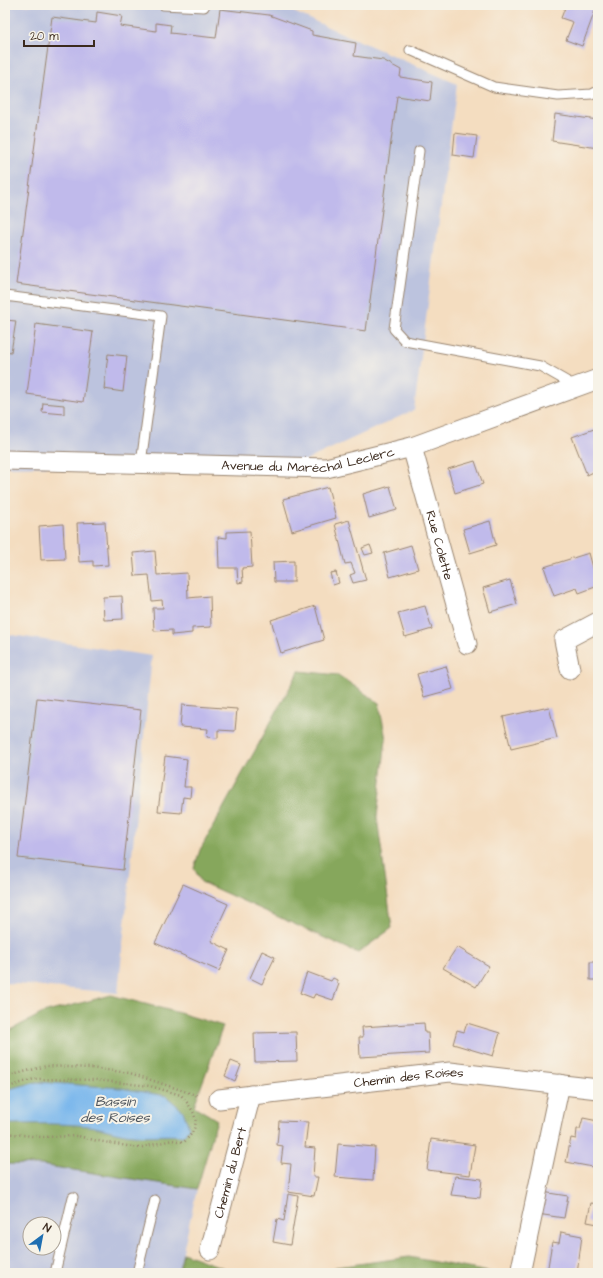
<svg xmlns="http://www.w3.org/2000/svg" width="603" height="1278" font-family="'Architects Daughter',sans-serif">
<style>
.industrial{fill:#bcc3de;fill-rule:evenodd}
.forest{fill:#86a75c;stroke:#60683d}
.water{fill:#7ab7ec;stroke:#5a7085}
.building{fill:#c0baeb}
.lines{fill:none;stroke-linecap:round;stroke-linejoin:round}
.service-casing{stroke:#98846f;stroke-width:11}
.minor-casing{stroke:#98846f;stroke-width:21}
.path{stroke:#98846f;stroke-width:2.5;stroke-dasharray:1 3;stroke-linecap:butt}
.service{stroke:#fff;stroke-width:9}
.minor{stroke:#fff;stroke-width:19}
.labels{text-anchor:middle;dominant-baseline:central;stroke-width:4;stroke-linejoin:round;paint-order:stroke}
.street-label{font-size:13px;fill:#3b2a1e;stroke:#f7f3e8}
.water-label{font-size:14px;font-style:italic;fill:#4e545c;stroke:#f7f3e8}
</style>
<rect width="100%" height="100%" fill="#f7f3e8"/>
<filter id="ink" filterUnits="userSpaceOnUse"><feTurbulence type="fractalNoise" baseFrequency=".025" numOctaves="2"/><feDisplacementMap in="SourceGraphic" scale="8" xChannelSelector="R" yChannelSelector="G"/><feConvolveMatrix kernelMatrix="1 2 1 2 8 2 1 2 1" color-interpolation-filters="sRGB"/></filter>
<filter id="wash" filterUnits="userSpaceOnUse"><feTurbulence type="fractalNoise" baseFrequency=".012" numOctaves="4" result="noise"/><feDisplacementMap in="SourceGraphic" scale="16" xChannelSelector="R" yChannelSelector="G"/><feGaussianBlur stdDeviation="0.9" result="paint"/><feColorMatrix in="noise" values="0 0 0 0 0 0 0 0 0 0 0 0 0 0 0 0 0 1.4 0 .05"/><feComposite in="paint" operator="in"/></filter>
<g filter="url(#wash)">
<rect width="100%" height="100%" fill="#f4ddc0"/>
<!-- industrial -->
<g class="industrial">
<polygon points="5,5 278,5 457,84 414,410 302,462 5,467"/>
<polygon points="5,634 152,656 118,993 5,983"/>
<path d="M5,1164L41,1165L197,1189L178,1273H5ZM30,1224H54V1248H30Z"/>
</g>
<!-- forest -->
<g class="forest">
<polygon points="299,671 338,675 379,703 386,739 377,817 392,928 358,953 201,882 194,868 200,850"/>
<polygon points="111,995 183,1014 223,1026 194,1106 217,1120 197,1189 41,1165 5,1164 5,1033 43,1013"/>
<polygon points="183,1253 237,1273 178,1273"/>
<polygon points="409,1257 494,1273 325,1273 336,1267"/>
</g>
<!-- water -->
<path class="water" d="M37,1082L120,1088L166,1096L183,1111L189,1128L183,1136C166,1134 151,1137 134,1135C118,1134 104,1128 88,1126C61,1123 33,1124 5,1124V1090Z"/>
<g id="blocks">
<!-- building -->
<g class="building">
<polygon points="566,5 598,5 598,9 596,8 582,46 566,40 573,22 561,18"/>
<polygon points="220,9 269,15 312,31 312,35 356,43 354,56 383,60 401,70 400,77 432,82 430,101 397,96 366,331 16,284 52,17 96,23 97,12 122,16 120,26 156,31 156,23 171,25 170,33 216,38"/>
<polygon points="555,114 598,120 598,148 552,141"/>
<polygon points="455,133 477,136 474,158 453,155"/>
<polygon points="5,320 16,321 11,352 5,351"/>
<polygon points="36,324 93,332 83,402 27,394"/>
<polygon points="108,354 127,356 123,392 104,389"/>
<polygon points="43,403 64,405 64,414 42,412"/>
<polygon points="594,429 598,439 598,470 587,475 572,437"/>
<polygon points="475,461 483,484 455,493 448,469"/>
<polygon points="390,486 397,510 369,518 363,494"/>
<polygon points="328,487 336,518 292,531 283,499"/>
<polygon points="349,520 366,580 353,583 350,575 355,573 351,563 345,564 335,524"/>
<polygon points="490,521 496,545 470,553 463,529"/>
<polygon points="105,522 108,565 93,566 93,561 79,562 77,523"/>
<polygon points="63,524 65,559 41,560 39,526"/>
<polygon points="250,531 252,567 242,568 243,582 238,583 237,568 219,568 218,537 227,538 227,532"/>
<polygon points="370,545 373,553 365,555 362,548"/>
<polygon points="411,545 418,569 390,577 384,553"/>
<polygon points="155,551 157,575 187,573 188,598 210,596 211,627 192,628 192,633 172,635 172,630 154,631 153,608 163,608 162,600 152,601 149,575 135,576 133,553"/>
<polygon points="589,553 598,586 579,593 577,588 554,596 544,567"/>
<polygon points="294,561 294,582 274,582 273,562"/>
<polygon points="336,572 339,583 333,585 330,573"/>
<polygon points="510,580 517,604 490,612 483,588"/>
<polygon points="122,596 123,619 104,620 103,597"/>
<polygon points="315,606 324,640 281,653 271,620"/>
<polygon points="425,606 432,629 405,637 398,613"/>
<polygon points="446,666 453,689 424,697 417,674"/>
<polygon points="37,698 141,710 123,870 18,858"/>
<polygon points="182,705 237,709 235,731 218,730 218,738 207,737 208,729 180,727"/>
<polygon points="549,707 557,738 511,749 503,717"/>
<polygon points="165,756 187,759 184,787 191,787 190,798 183,797 181,813 158,811"/>
<polygon points="183,884 228,904 211,941 229,950 219,971 155,943"/>
<polygon points="457,947 489,966 476,987 443,968"/>
<polygon points="262,951 275,957 262,984 250,978"/>
<rect x="590" y="962" width="8" height="18"/>
<polygon points="307,972 331,981 333,978 337,980 337,983 339,984 333,1000 315,994 313,998 300,993"/>
<polygon points="424,1023 425,1033 428,1033 429,1053 360,1057 359,1037 363,1037 362,1027"/>
<polygon points="467,1023 500,1033 493,1056 453,1044 457,1030 464,1032"/>
<polygon points="296,1032 297,1061 255,1062 254,1033"/>
<polygon points="231,1061 241,1065 235,1081 225,1076"/>
<polygon points="583,1118 598,1121 598,1168 566,1162 571,1138 576,1139 577,1129 580,1129"/>
<polygon points="279,1121 308,1122 305,1147 315,1148 313,1177 318,1177 314,1196 288,1192 291,1164 281,1163 283,1146 277,1145"/>
<polygon points="431,1139 475,1145 470,1175 427,1170"/>
<polygon points="338,1144 375,1147 373,1180 335,1177"/>
<polygon points="455,1176 482,1179 480,1198 451,1195"/>
<polygon points="542,1192 568,1196 564,1218 537,1214"/>
<polygon points="288,1194 298,1196 290,1245 273,1242 277,1219 284,1221"/>
<polygon points="591,1203 598,1204 598,1224 587,1222"/>
<polygon points="561,1232 582,1236 577,1273 547,1273 552,1242 559,1243"/>
</g>
</g>
</g>
<g filter="url(#ink)">
<use href="#blocks" fill-opacity="0" stroke="#98846f" stroke-width="1"/>
<g class="lines">
<defs>
<g id="service">
<polyline points="163,5 204,7 205,5"/>
<polyline points="5,7 5,5"/>
<polyline points="410,50 494,87 558,96 592,94 598,91"/>
<polyline points="419,151 394,329 405,341 540,366 575,386"/>
<polyline points="5,296 161,316 141,463"/>
<polyline points="55,1273 73,1197"/>
<polyline points="137,1273 155,1200"/>
</g>
<g id="minor">
<path id="s1" d="M412,447L467,644"/>
<path id="s2" d="M5,460L326,468L412,447L598,379"/>
<polyline points="570,669 564,640 598,622"/>
<path id="s3" d="M219,1099L450,1072L598,1089"/>
<path id="s4" d="M210,1250L251,1095"/>
<polyline points="521,1269 560,1084"/>
</g>
</defs>
<!-- service casing -->
<use href="#service" class="service-casing"/>
<!-- minor casing -->
<use href="#minor" class="minor-casing"/>
<!-- path -->
<g class="path">
<polyline points="5,1077 46,1066 91,1068 130,1073 199,1096"/>
<path d="M5,1088L34,1079L96,1080L150,1086L181,1095C196,1113 203,1124 184,1142L172,1140L139,1148L98,1141L78,1136L41,1137L5,1133"/>
</g>
<!-- service -->
<use href="#service" class="service"/>
<!-- minor -->
<use href="#minor" class="minor"/>
</g>
</g>
<g class="labels">
<!-- street labels -->
<g class="street-label">
<text stroke="none"><textPath href="#s2" startOffset="304">Avenue du Maréchal Leclerc</textPath></text>
<text stroke="none"><textPath href="#s1" startOffset="102">Rue Colette</textPath></text>
<text stroke="none"><textPath href="#s3" startOffset="191">Chemin des Roises</textPath></text>
<text stroke="none"><textPath href="#s4" startOffset="80">Chemin du Bert</textPath></text>
</g>
<!-- water labels -->
<g class="water-label">
<text x="115" y="1102">Bassin<tspan x="115" dy="16">des Roises</tspan></text>
</g>
</g>
<!-- margin -->
<rect width="603" height="1278" fill="none" stroke="#f7f3e8" stroke-width="20"/>
<!-- north arrow -->
<g transform="translate(42 1236) rotate(32)"><circle r="19" fill="#f7f3e8" stroke="#aca397"/>
<path d="M0-3L7 15L0 10L-7 15Z" fill="#1f6fb2"/>
<text y="-6" font-size="11" font-weight="bold" text-anchor="middle" fill="#3b2a1e">N</text>
</g>
<!-- scale -->
<path d="M24 40v6h70v-6" fill="none" stroke="#3b2a1e" stroke-width="2"/>
<text x="30" y="40" font-size="12" fill="#3b2a1e" stroke="#f7f3e8" stroke-width="3" paint-order="stroke">20 m</text>
</svg>
